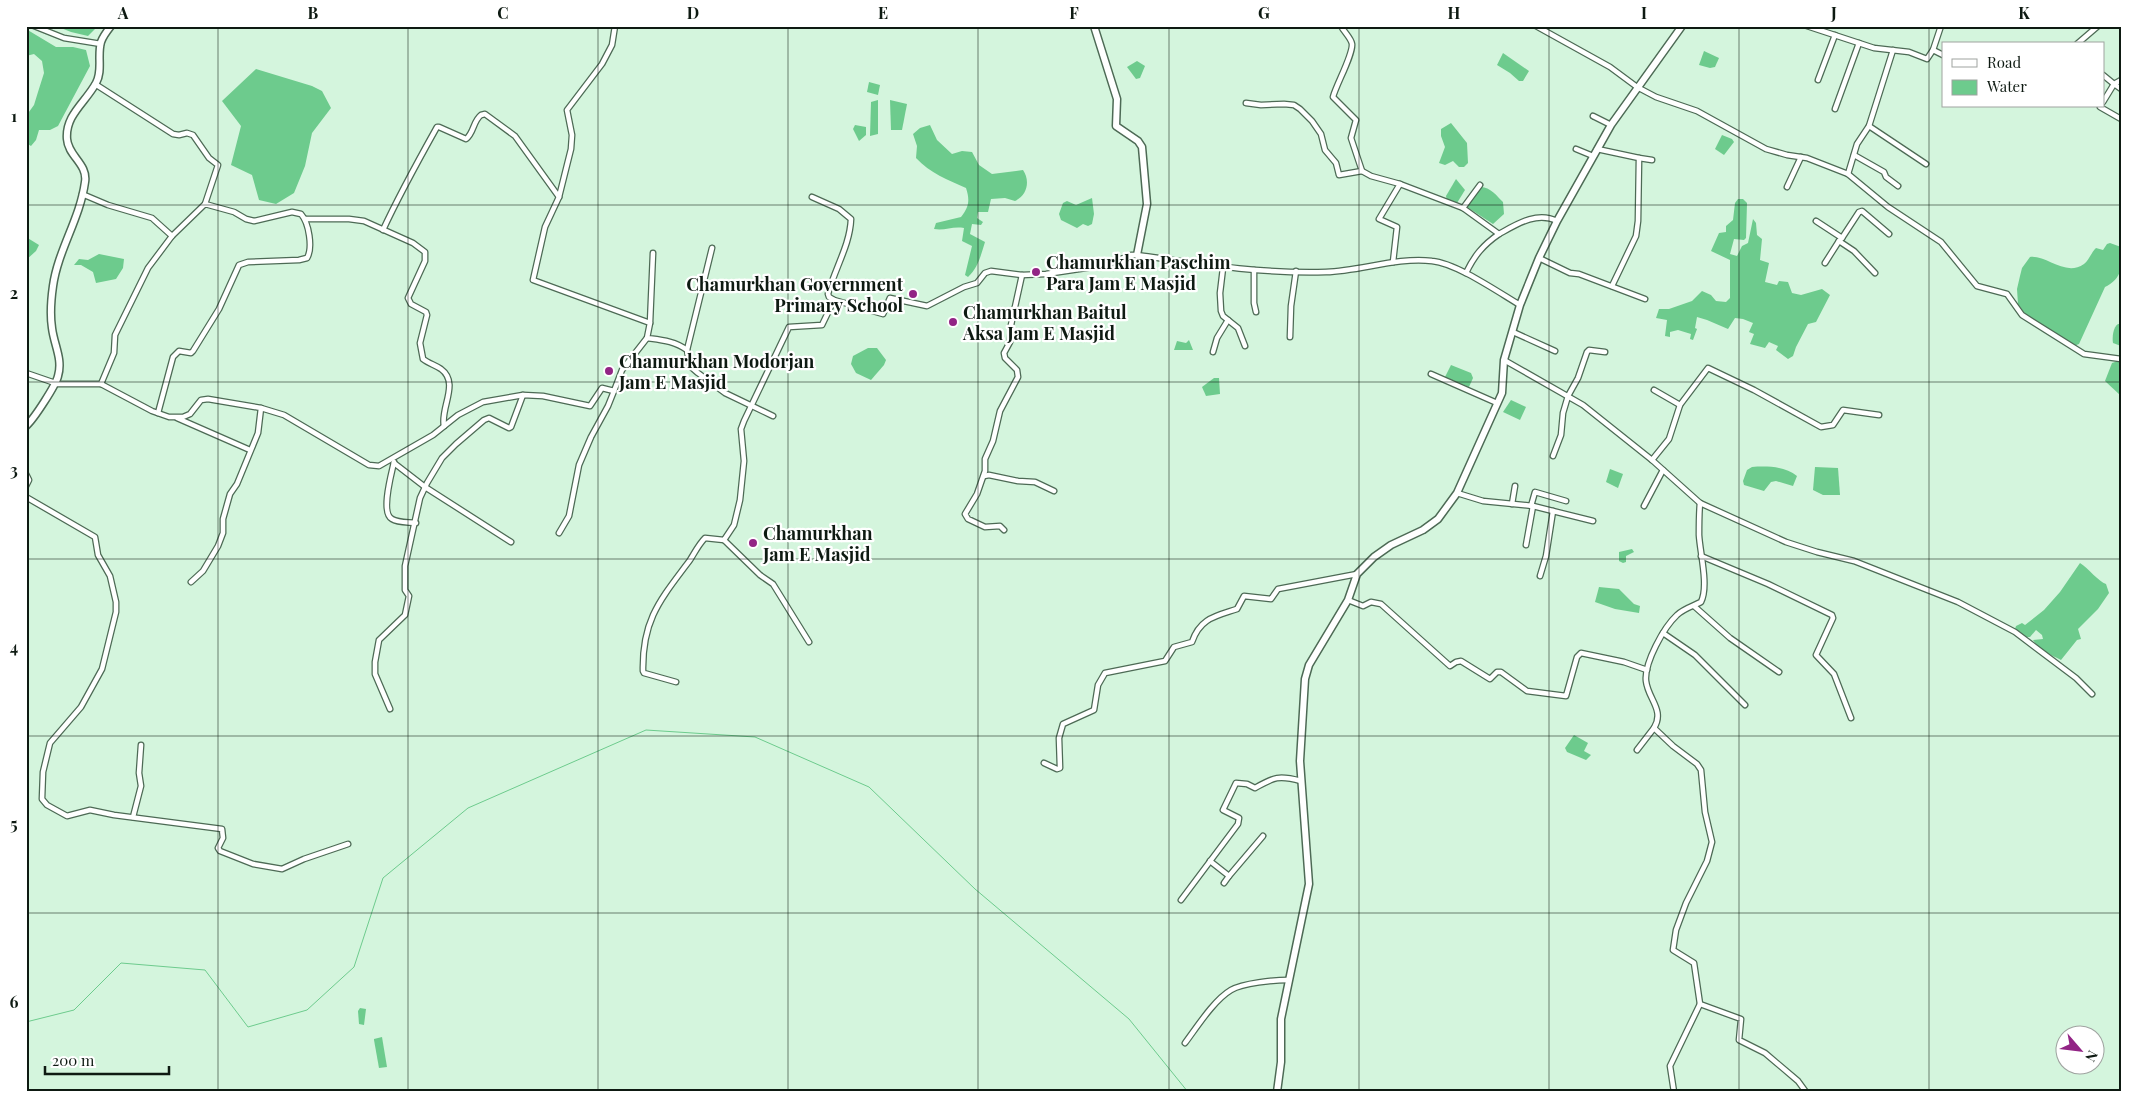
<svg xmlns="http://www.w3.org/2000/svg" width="2147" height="1118" font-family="'Playfair Display',serif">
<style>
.water{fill:#6dcb8d}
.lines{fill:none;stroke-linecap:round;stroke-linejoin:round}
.stream{stroke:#6dcb8d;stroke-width:1}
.street-casing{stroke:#4d6a55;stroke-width:7}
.secondary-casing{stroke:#4d6a55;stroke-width:9}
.street{stroke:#fff;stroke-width:4.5}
.secondary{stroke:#fff;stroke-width:6}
.grid{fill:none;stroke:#0e1a12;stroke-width:1;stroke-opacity:0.55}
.poi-dot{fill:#922485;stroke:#fff;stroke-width:2}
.labels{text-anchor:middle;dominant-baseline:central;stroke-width:4.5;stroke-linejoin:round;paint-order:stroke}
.poi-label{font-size:18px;font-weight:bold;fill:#0e1a12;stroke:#fff;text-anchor:start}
.neatline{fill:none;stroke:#0e1a12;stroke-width:2}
.grid-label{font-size:16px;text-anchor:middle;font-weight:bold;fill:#0e1a12}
</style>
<rect width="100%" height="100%" fill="#d4f5dd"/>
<!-- water -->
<g class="water">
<polygon points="56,26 98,26 88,36 71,32"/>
<polygon points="26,29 56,47 73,47 86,50 90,66 58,126 50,130 39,130 36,140 31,146 26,143 26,116 34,105 38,92 44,73 42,61 34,54 26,56"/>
<polygon points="1704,51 1719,58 1715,67 1710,68 1699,65"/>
<polygon points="1503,53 1529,71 1523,81 1519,81 1510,73 1497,65"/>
<polygon points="1137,61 1145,66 1140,78 1136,79 1127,67"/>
<polygon points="256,69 312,86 322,91 331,108 312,133 305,166 294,193 276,204 259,200 252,175 231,165 241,126 222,101"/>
<polygon points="869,82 880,85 878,95 867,92"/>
<polygon points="878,100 878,134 870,136 871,102"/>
<polygon points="890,100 907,104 902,130 891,130"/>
<polygon points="1451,123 1467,143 1468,163 1464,167 1459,167 1453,161 1445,165 1439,163 1445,147 1441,136 1441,129"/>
<polygon points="855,125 866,127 866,135 859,141 853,129"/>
<path d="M930,125L937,140L952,154L962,151L972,152L979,165L992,174L1023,170C1030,180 1028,195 1015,201L1005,198L991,199L988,212H978L977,218L983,222L981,225L972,224L970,234L985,242C981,255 978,268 968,277L965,275L972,246L962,241L964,228C952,226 945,231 934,229L936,223L961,217C969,207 970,200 966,188C948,180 930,173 916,158L917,146L913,134L920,128Z"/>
<polygon points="1722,135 1732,139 1734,142 1724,155 1715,149"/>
<polygon points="1456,179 1465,190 1457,203 1447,201 1446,196"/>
<path d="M1481,187C1490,187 1497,196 1503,202L1504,214L1493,224L1467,207Z"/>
<polygon points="1092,198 1094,214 1092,224 1088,226 1083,224 1077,228 1061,220 1059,214 1063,203 1067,201 1076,205"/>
<polygon points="1738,199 1743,199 1747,203 1746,238 1744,240 1734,239 1730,254 1737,256 1742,246 1748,243 1753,219 1756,223 1757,235 1762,239 1760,260 1769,263 1765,282 1777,285 1779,281 1788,282 1792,293 1801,295 1822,289 1830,295 1816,322 1808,324 1796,347 1793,356 1788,359 1776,350 1778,346 1769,342 1765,348 1750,344 1754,334 1749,332 1753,323 1743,319 1735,318 1728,329 1707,320 1697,317 1695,328 1697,329 1693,340 1690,339 1691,334 1678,330 1670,332 1670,337 1665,336 1667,320 1656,318 1659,309 1669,309 1692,301 1702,291 1711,295 1716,301 1726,302 1730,298 1730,260 1711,251 1719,233 1726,232 1726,226 1733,220 1735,203"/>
<polygon points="26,237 39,245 36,251 26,260"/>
<path d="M2110,243L2121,247C2121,266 2124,277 2105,287L2079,344L2074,346L2028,318L2018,304L2017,289L2020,276L2022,268L2030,257C2047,255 2065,277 2084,264C2089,260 2091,253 2096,248L2103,250L2107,244Z"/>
<polygon points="99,254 124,259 123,268 116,279 96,283 93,272 81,265 74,265 79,259 88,260"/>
<path d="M2118,324H2121V346L2113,343C2112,338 2113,327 2118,324Z"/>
<polygon points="1189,340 1193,350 1174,350 1177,341 1186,343"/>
<polygon points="868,348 877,348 886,360 884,365 871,380 856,373 851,364 853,356"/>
<polygon points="2121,360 2121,396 2105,381 2112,363"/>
<polygon points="1451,365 1471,373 1473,378 1469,387 1445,377"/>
<polygon points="1214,378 1219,378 1220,394 1206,396 1202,387"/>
<polygon points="1511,400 1526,407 1520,420 1503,412"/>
<path d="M1752,467C1766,466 1785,466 1797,476L1793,486L1776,481L1771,482L1764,491L1744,485L1743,481L1747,470Z"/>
<polygon points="1815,467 1838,468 1840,495 1823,495 1813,490"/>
<polygon points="1610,469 1623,474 1618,488 1606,482"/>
<polygon points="1632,549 1634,552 1626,556 1626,562 1623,563 1619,561 1619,552"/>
<path d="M2080,563C2088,568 2099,582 2106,584L2109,593L2098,609L2078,629L2081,639L2077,640L2061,660C2051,655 2039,650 2033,640L2043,639L2042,635L2036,630L2030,637H2025L2015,629L2016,626L2022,623L2025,625L2044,610L2060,592Z"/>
<polygon points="1599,587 1619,589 1634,604 1640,606 1639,613 1615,609 1595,602"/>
<polygon points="1574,735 1588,743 1584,751 1591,755 1586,760 1567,752 1565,748"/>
<polygon points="360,1008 366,1009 364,1025 359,1024 358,1011"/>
<polygon points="382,1037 387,1067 379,1068 374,1040 374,1039"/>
</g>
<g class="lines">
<!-- stream -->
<polyline class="stream" points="26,1022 74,1010 121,963 205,970 248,1027 307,1010 354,967 383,878 468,808 646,730 755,737 869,787 975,889 1129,1019 1188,1092"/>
<defs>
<g id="street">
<polyline points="34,26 64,38 101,44"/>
<path d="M615,26L612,45L602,64L567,110L572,135L571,149L559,197L545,227L533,280L650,323L647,338C662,340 675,341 687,350L690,366L698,373L725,393L773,416"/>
<path d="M1341,26C1344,32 1351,38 1352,44C1353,55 1336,85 1333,97L1356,120L1351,138L1362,171L1371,176L1400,184L1463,208L1499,234C1517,224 1537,211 1557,221"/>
<polyline points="1536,26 1610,67 1637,87 1656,97 1697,111 1766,149 1787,155 1807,158 1848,174 1888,207 1941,242 1977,286 2007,294 2022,315 2084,354 2121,359"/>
<polyline points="1807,26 1874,48 1909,52 1927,59 1933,50 1943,55"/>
<polyline points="2077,44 2098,26"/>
<polyline points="1933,50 1941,26"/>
<polyline points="2103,75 2114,84 2121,80"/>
<polyline points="1818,80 1835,35"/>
<polyline points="95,84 173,134 179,135 187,133 193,135 209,158 218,165 205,204"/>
<polyline points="2103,102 2114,84 2121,89"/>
<polyline points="1246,103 1261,105 1284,104 1294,105 1300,109 1312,121 1321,134 1325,150 1336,163 1339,175 1362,171"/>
<polyline points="2100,107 2121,119"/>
<polyline points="1835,109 1859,43"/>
<polyline points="1593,116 1611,125"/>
<polyline points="1869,126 1926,164"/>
<polyline points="1576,149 1593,156"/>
<polyline points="1597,149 1639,158 1638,221 1636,236 1612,286"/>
<polyline points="1854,155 1884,172 1886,177 1898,186"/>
<polyline points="1639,158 1652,160"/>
<polyline points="1848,174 1857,144 1869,126 1893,50"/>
<polyline points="1787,187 1801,157"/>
<polyline points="82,194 108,205 152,218 172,236"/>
<path d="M812,197L839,209L851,219C850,245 835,268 828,294L829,297L834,300"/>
<polyline points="1463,208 1480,185"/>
<path d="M305,219H349L364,221L413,243L425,252V261L408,298L411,304L426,312L427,315L420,343L423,359C428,363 435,365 441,369C460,383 440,408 444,426"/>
<polyline points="1816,221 1842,238 1859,212 1862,211 1889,234"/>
<path d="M383,230C399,195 418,161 437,127H439L466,139C474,133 473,121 481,115L485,114L515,136L559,197"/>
<polyline points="1842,238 1839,241 1854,251 1875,273"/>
<polyline points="1539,258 1570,273 1579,274 1645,299"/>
<polyline points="1393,262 1397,227 1379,219 1400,184"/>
<polyline points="1825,263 1839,241"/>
<polyline points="1223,268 1220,293 1221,311 1223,316 1238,328 1245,346"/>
<polyline points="1254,270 1254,303 1256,312"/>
<path d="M1466,273C1474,256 1483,245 1499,234"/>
<polyline points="650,323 653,253"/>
<polyline points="1513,332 1555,351"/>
<polyline points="1290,337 1291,306 1296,271"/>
<polyline points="687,350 712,248"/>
<polyline points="1213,352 1217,338 1228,320"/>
<polyline points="1504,360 1583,405 1652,460 1700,503 1786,542 1817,552 1854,561 1958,602 2015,632 2076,678 2092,694"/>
<polyline points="26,373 58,384 101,384 152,411 169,417 183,417 190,414 201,400 208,399 261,408 258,433 237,484 230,494 223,519 223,533 218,546 203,571 191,582"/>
<polyline points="1431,374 1497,403"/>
<path d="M101,384L114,353L115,335L148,268L172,236L205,204L234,212L246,219L254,221L292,212L301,214C309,223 313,248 307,258L299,260L248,262L239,265L219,309L193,351L191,353L179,351L173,357L158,413"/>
<polyline points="1654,390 1680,405"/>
<polyline points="261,408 284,415 369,465 379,466 433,435 458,415 483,402 523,395 543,396 590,406 602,388 614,391 622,370 647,338"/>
<polyline points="177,418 250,450"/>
<polyline points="1553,456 1561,435 1563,413 1568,396 1578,378 1587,352 1589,350 1605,352"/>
<polyline points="1652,460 1669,439 1680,405 1708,368 1754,390 1821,427 1833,425 1843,410 1879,415"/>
<path d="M394,462C392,472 380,513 392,519C398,523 409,522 416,523"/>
<polyline points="394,463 425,487 511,542"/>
<polyline points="26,474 29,480 26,486"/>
<polyline points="984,476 989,475 1018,481 1035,482 1054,491"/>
<polyline points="1457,493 1483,501 1533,506 1593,521"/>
<polyline points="26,497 95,537 98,555 110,576 116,602 116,612 102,669 81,707 50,743 43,772 42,799 47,805 67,816 90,810 114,815 222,829 223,838 218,848 220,851 253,864 282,869 304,859 348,844"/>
<path d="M1700,503C1699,513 1699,524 1699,535C1700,553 1709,586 1701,602C1693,606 1683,609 1677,615C1664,627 1644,663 1646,681C1648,699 1665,710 1654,728L1673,746L1697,764L1701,770L1705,812L1712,842L1707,861L1686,903L1676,930L1673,950L1694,963L1700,1004L1741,1019L1739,1040L1765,1053L1798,1081L1806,1092"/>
<polyline points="1512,504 1515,486"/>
<polyline points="1531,506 1535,492 1566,501"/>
<polyline points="1644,506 1663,470"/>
<polyline points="1004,530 1000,526 985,527 968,519 965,514 977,494 985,471 985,459 993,441 1000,411 1018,377 1017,370 1005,358 1004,353 1010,342 1011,325 1022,275"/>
<polyline points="559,533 569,516 579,465 591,437 608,406 614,391"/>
<polyline points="724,540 760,575 773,584 809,642"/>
<polyline points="1526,545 1533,506"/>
<polyline points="1701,556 1768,584 1832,615 1833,618 1816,655 1834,674 1851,718"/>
<polyline points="1540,576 1546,556 1553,511"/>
<polyline points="1348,600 1363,606 1371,602 1381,604 1450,666 1456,662 1461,661 1490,679 1497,672 1501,672 1527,691 1566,696 1577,657 1581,653 1624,662 1647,670"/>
<polyline points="1694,606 1730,638 1779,672"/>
<polyline points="1663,633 1695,655 1745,705"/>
<path d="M676,682L644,673L643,671C642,619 661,599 690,560C695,552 699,544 705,538L724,540L734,525L740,500L744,461L741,429L744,421L789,327L822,325L834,300L883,314L890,298L927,306L964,287L977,283L985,273L991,271L1022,275L1046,274L1106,265L1131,255H1137C1200,264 1262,274 1326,272C1361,271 1396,257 1432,261C1456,263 1498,292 1520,305"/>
<polyline points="390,709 375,674 375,662 379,640 405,615 409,596 405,590 405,566 420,498 427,483 442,458 456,444 484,420 489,418 509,428 511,427 523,395"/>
<polyline points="1637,750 1654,728"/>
<path d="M1044,763L1057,769L1060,768L1059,738L1063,724L1094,710L1098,685L1105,673L1165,661L1174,647L1192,642C1200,618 1216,616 1237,609L1244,596L1271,599L1278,589L1357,574"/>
<polyline points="133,817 141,786 139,773 141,745"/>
<polyline points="1210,861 1229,876 1224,883"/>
<polyline points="1229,876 1263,836"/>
<path d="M1181,900L1238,824L1239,818L1223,810L1236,783L1247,784L1255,788C1274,777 1279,775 1301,781"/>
<path d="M1185,1043C1197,1027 1214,1000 1231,990C1243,983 1274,980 1288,980"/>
<polyline points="1674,1092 1670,1066 1700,1004"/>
</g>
<g id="secondary">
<polyline points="1094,26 1117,99 1116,126 1138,141 1142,147 1147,204 1137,255"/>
<path d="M26,426C34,419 56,385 58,376C63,359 54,345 52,328C50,315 51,300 53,286C58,250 80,219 85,182C88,164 68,156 67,139C65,115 86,102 96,83C103,71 97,56 101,42C103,36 107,31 111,26"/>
<polyline points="1277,1092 1281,1062 1281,1019 1309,884 1300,761 1305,679 1309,665 1348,600 1357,574 1374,557 1391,545 1423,530 1438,519 1457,493 1502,393 1504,360 1520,305 1539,258 1557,221 1611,125 1682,26"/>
</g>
</defs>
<!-- street casing -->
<use href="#street" class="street-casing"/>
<!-- secondary casing -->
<use href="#secondary" class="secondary-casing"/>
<!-- street -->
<use href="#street" class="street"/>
<!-- secondary -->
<use href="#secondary" class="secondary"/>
</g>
<!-- grid -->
<path class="grid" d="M218,26V1092M408,26V1092M598,26V1092M788,26V1092M978,26V1092M1169,26V1092M1359,26V1092M1549,26V1092M1739,26V1092M1929,26V1092M26,205H2121M26,382H2121M26,559H2121M26,736H2121M26,913H2121"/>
<!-- markers -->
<g class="poi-dot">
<circle cx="1036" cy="272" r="5"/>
<circle cx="913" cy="294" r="5"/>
<circle cx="953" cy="322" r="5"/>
<circle cx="609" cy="371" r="5"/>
<circle cx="753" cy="543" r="5"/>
</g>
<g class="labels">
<!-- poi labels -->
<g class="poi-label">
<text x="1046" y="262">Chamurkhan Paschim<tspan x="1046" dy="21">Para Jam E Masjid</tspan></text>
<text x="903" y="284" text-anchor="end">Chamurkhan Government<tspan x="903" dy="21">Primary School</tspan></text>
<text x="963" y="312">Chamurkhan Baitul<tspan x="963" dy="21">Aksa Jam E Masjid</tspan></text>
<text x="619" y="361">Chamurkhan Modorjan<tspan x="619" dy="21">Jam E Masjid</tspan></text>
<text x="763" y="533">Chamurkhan<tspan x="763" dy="21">Jam E Masjid</tspan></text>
</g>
</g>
<!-- border -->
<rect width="2147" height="1118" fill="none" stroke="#ffffff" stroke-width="55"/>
<!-- legend -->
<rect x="1942" y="42" width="162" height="65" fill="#ffffff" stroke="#9fa3a0"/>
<rect x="1952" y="59" width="25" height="8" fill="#ffffff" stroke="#9fa3a0"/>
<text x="1987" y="68" font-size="15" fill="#0e1a12">Road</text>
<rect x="1952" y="80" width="25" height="15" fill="#6dcb8d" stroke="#9fa3a0"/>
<text x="1987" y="92" font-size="15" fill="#0e1a12">Water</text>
<!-- north arrow -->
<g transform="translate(2080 1050) rotate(118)"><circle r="24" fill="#ffffff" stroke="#9fa3a0"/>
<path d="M0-4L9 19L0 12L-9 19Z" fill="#922485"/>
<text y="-8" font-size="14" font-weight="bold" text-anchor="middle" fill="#0e1a12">N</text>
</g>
<!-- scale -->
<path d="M45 1066v8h124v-8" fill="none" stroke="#0e1a12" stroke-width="2.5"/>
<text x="52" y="1066" font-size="15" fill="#0e1a12" stroke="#ffffff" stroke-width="4" paint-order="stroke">200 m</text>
<rect x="28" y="28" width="2092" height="1062" class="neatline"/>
<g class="grid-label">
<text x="123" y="19">A</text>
<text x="313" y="19">B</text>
<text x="503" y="19">C</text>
<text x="693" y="19">D</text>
<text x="883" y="19">E</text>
<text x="1074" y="19">F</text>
<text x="1264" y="19">G</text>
<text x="1454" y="19">H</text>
<text x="1644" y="19">I</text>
<text x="1834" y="19">J</text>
<text x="2024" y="19">K</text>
<text x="14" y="122">1</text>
<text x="14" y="299">2</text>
<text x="14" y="476">3</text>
<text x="14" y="653">4</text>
<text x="14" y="830">5</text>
<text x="14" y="1008">6</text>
</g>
</svg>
